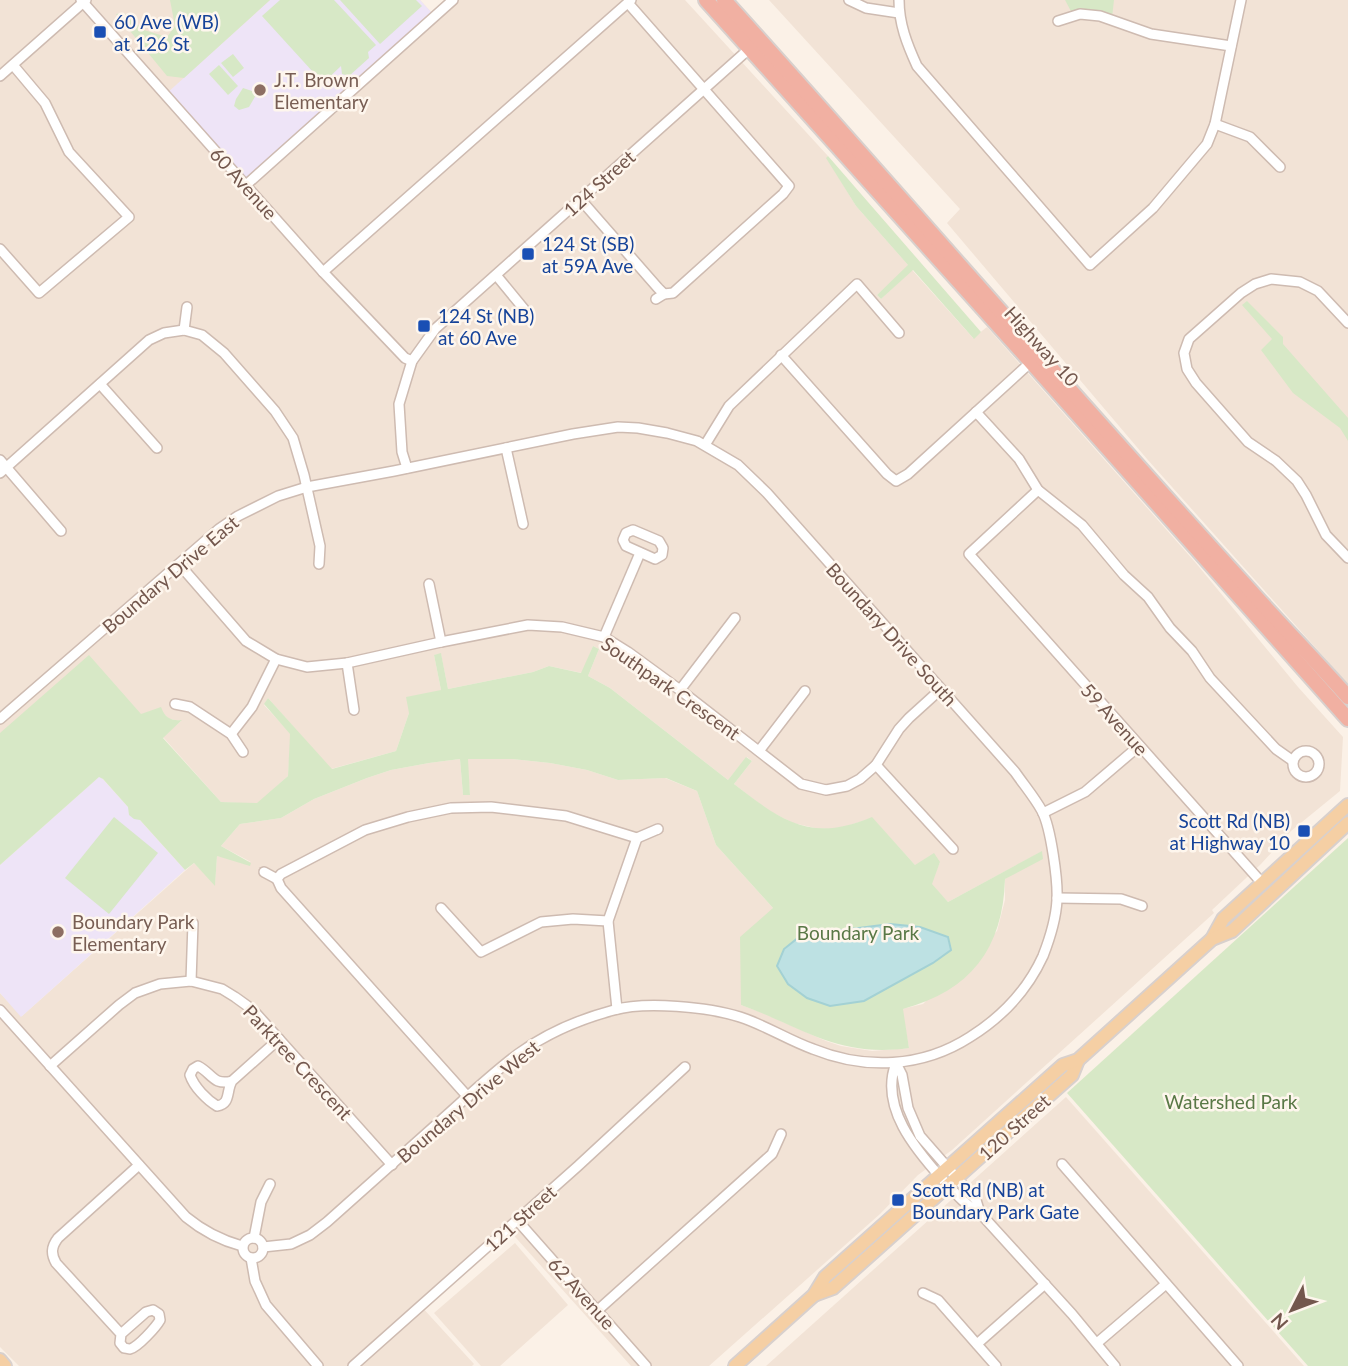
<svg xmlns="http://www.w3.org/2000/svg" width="1348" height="1366" font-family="Lato,sans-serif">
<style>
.residential{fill:#f2e3d6}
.education{fill:#eee4f7}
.green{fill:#d7e8c6}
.water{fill:#bde1e3;stroke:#a3d1d4;stroke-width:2}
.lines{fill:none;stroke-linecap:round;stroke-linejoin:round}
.minor-casing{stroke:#cebbb1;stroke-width:12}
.major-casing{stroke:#d8d0cd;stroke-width:16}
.highway-casing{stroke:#d8d0cd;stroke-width:18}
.minor{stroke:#fff;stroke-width:9}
.major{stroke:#f5cfa4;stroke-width:12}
.highway{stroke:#f1b0a2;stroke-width:14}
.transit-dot{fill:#1a4fb4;stroke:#fef6ed;stroke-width:2.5}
.education-dot{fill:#8d6e63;stroke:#fef6ed;stroke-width:2.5}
.labels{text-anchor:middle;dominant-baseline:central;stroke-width:5;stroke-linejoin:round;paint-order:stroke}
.transit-label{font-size:19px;fill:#164399;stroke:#fef6ed;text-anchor:start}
.education-label{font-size:19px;fill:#785e54;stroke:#fef6ed;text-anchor:start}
.street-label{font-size:19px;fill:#73574d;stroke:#fef6ed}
.park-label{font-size:19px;fill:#597846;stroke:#fef6ed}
</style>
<rect width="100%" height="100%" fill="#fbf1e7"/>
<!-- residential -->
<g class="residential">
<polygon points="0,0 420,0 433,14 448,0 685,0 828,156 827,158 856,206 909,266 877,295 881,299 912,270 973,338 987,327 1195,562 1298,687 1343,737 1340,791 1291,831 1261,864 1212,910 1214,913 952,1150 918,1175 880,1214 709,1366 631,1366 507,1228 420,1305 474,1364 472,1366 19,1366 0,1347 0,993 22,1016 194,863 215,884 217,856 251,862 221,846 240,824 281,818 314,799 367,778 391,770 429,763 460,759 463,795 470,795 467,759 512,759 550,763 587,770 618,780 665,778 697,791 716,845 773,908 741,1005 763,1013 826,1041 841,1046 872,1051 909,1048 902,1009 923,1004 997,931 1005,900 1005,879 1041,852 948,902 931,884 940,862 915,865 872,818 847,826 831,829 815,828 793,823 769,811 734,784 752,761 747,757 728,780 610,688 588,676 599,649 593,646 582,673 549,666 533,672 448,689 441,654 434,655 441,690 409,713 396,751 331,769 268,698 264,705 291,734 288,776 257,804 221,802 163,737 181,721 169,719 164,714 142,714 0,733"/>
<polygon points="769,0 897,0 915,67 1091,267 1208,146 1244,0 1348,0 1348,684 1147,459 947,223 960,209"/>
<polygon points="902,0 1240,0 1213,122 1205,142 1152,205 1090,261 919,65 906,34"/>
<polygon points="1066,1097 1304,1366 766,1366"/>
<polygon points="515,1243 568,1305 500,1366 481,1366 434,1313"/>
</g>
<!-- education -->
<g class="education">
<polygon points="270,0 420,0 433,14 246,182 166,94"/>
<polygon points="100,776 185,870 21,1017 0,993 0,865"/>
</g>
<!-- green -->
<g class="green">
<polygon points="170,0 270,0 184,78 167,76 116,14 124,13 144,30 167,37 175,26"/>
<polygon points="280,0 334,0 376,45 368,52 369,58 349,76 342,74 341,66 323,83 262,16"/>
<polygon points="340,0 416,0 422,6 380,44"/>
<polygon points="1065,0 1114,0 1112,18 1073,15"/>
<polygon points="233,54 244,68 233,77 221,63"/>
<polygon points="219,65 238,86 228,95 209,74"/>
<polygon points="243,88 255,92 256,95 249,107 239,110 234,106 236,99"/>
<polygon points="828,156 981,332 974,339 913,270 881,299 877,295 908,265 856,206 826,158"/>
<polygon points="1247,301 1283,337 1283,344 1348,418 1348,441 1340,428 1293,393 1261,350 1272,339 1242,305"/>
<path d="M593,646L599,649L588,676L610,688L728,780L746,757L752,761L734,784C782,821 811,843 872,817L915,865L934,853L940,862L932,884L948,902L1042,851L1043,859L1005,879C1003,949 970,991 903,1009L909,1048C839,1058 804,1028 741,1005L740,937L773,908L716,845L697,791L666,778L618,780L587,770L550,763L512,759H468L470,795H463L460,759L429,763L391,770L367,778L314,799L281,818L240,824L221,846L251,863L250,866L217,856L215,886L194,863L185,870L140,820L134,819L129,815L128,807L103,779L99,777L0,865V733L89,655L141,714L161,707C165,718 171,721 182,720L163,738L221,802L257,803L288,776L290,734L264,704L268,698L332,769L396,751L409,713L406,697L441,690L434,655L441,653L448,689L533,672L549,666L581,673Z"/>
<polygon points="114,817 158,853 109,914 65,878"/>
<polygon points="1348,838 1348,1366 1308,1366 1067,1093"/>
</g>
<!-- water -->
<polygon class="water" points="890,924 920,927 948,937 951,950 933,963 864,1001 830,1006 807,998 788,984 777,966 784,949 804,933 827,932"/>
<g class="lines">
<defs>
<g id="minor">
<polyline points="81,0 323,272 405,358 412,361"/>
<polyline points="849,0 866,8 899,13"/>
<path d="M899,0C899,24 907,44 917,66L1090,265L1153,208L1207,144L1215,124L1241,0"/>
<polyline points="628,3 789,186 783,194 673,293 664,294 656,299"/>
<polyline points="1058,21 1080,14 1100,16 1151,34 1231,46"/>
<polyline points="0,76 86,0"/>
<polyline points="1215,124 1250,137 1280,167"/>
<polyline points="246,185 453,0"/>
<polyline points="581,200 658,288 664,294"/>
<polyline points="0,249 39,293 129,217 69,152 45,103 13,65"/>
<polyline points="323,272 631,0"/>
<polyline points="496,275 524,309"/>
<polyline points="1348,323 1318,291 1300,282 1271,279 1255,284 1241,293 1189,339 1184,353 1187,369 1196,383 1248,442 1276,461 1297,481 1306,495 1326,535 1348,558"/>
<polyline points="184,330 187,307"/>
<polyline points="781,355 887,474 896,481 908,474 1031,362"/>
<polyline points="100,384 157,448"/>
<polyline points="976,412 1019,459 1038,490 1082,525 1124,575 1148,597 1170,628 1192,651 1210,678 1276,749 1293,761"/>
<polyline points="705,445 729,406 857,284 899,333"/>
<polyline points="506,448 523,524"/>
<polyline points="0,460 61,531"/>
<polyline points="407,468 402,452 399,404 412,361 435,329 749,49"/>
<polyline points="0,473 149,340 164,333 184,330 202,335 224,353 275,411 293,438 304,475 320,546 319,564"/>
<polyline points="1038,490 969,554 1262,883"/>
<polygon points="633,530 659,541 663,548 662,555 655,559 626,546 623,540 626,533"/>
<polyline points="179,564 246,641 276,659 307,667 347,663 441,642 528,625 562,627 604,637 628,652 680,690 801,784 826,790 847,786 860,779 876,765 899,729 909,718 941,689"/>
<polyline points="429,584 441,642"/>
<polyline points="604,637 640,553"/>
<polyline points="347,663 354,710"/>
<polyline points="680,690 735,618"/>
<polyline points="175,704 190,707 231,734 243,752"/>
<path d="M0,719L219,529L238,516L278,496L307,487L394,471L573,434L618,427L638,428L667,433L697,441L738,465L767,493L1015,772C1024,785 1035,798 1042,811C1051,828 1058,881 1057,900C1056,919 1050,938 1043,956C1027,991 1002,1017 970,1037C922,1068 865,1070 813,1049C788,1040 765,1025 740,1017C709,1007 645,1001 614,1010C580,1019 547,1033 518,1054C490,1075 464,1100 438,1123C401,1156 364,1189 327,1222L310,1235L291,1244L263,1247"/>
<polyline points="231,734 252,707 276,659"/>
<polyline points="759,751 805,691"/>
<circle cx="1306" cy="764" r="13"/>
<polyline points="876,765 953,849"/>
<polyline points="1043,813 1085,792 1139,746"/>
<polyline points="637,838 658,829"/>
<polyline points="264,872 277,879"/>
<polyline points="1057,898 1121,899 1142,906"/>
<polyline points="441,908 481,952 541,922 573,919 608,921"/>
<polyline points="191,981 193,923"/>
<path d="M0,1010L186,1217C203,1231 220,1240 242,1246"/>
<path d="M896,1063C879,1107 916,1150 943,1180C955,1193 965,1205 980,1213L1072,1314L1115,1366"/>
<polyline points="896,1063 902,1075 908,1108 920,1136 976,1200 980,1213"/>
<polyline points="50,1066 119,1005 135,993 160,984 191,981 222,989 235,997 253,1010 392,1165"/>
<path d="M232,1081C213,1086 212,1073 198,1066L193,1069L190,1075C194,1087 207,1100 217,1106C231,1104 226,1091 232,1081L279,1039"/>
<polyline points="468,1097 281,888 277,879 281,874 365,830 408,817 451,808 491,807 566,816 637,838 608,921 617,1009"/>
<polyline points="1062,1164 1238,1366"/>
<polyline points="517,1220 646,1366"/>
<circle cx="253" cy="1248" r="10"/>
<polyline points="254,1238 261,1202 270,1184"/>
<polyline points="251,1258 255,1281 266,1305 318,1366"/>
<polyline points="923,1293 938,1300 996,1366"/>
<polyline points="598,1310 772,1154 781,1134"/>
<path d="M121,1334L146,1312L153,1310L159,1314L160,1320C156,1327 138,1347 130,1349C128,1349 126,1348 124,1348L120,1343L121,1334L56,1263C51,1254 51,1247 58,1238L139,1165"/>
<polyline points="1097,1343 1166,1284"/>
<polyline points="977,1344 1045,1284"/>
<polyline points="353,1366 578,1166 685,1067"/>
</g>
<g id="major">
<polyline points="1212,939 1223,919 1348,805"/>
<polyline points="814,1295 833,1288 1072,1075 1078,1060"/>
<polyline points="0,1360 5,1366"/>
<polyline points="735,1366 814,1295 825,1277 1063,1065 1078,1060 1212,939 1232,931 1348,823"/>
</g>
<g id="highway">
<polyline points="706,0 1031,362 1348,719"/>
<path d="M724,0C900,195 1071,394 1248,588C1281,625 1315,660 1348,697"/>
</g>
</defs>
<!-- minor casing -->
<use href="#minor" class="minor-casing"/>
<!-- major casing -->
<use href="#major" class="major-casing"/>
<!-- highway casing -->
<use href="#highway" class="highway-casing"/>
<!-- minor -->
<use href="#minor" class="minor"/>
<!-- major -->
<use href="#major" class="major"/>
<!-- highway -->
<use href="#highway" class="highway"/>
</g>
<!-- markers -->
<g class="transit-dot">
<rect x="93" y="25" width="14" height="14" rx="3.5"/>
<rect x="521" y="247" width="14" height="14" rx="3.5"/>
<rect x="417" y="319" width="14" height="14" rx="3.5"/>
<rect x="1297" y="824" width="14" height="14" rx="3.5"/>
<rect x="891" y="1193" width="14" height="14" rx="3.5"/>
</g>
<g class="education-dot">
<circle cx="260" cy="90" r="7"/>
<circle cx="58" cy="932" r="7"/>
</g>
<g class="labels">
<!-- transit labels -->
<g class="transit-label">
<text x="114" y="21">60 Ave (WB)<tspan x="114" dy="22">at 126 St</tspan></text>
<text x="542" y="243">124 St (SB)<tspan x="542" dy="22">at 59A Ave</tspan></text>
<text x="438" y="315">124 St (NB)<tspan x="438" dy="22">at 60 Ave</tspan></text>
<text x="1290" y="820" text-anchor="end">Scott Rd (NB)<tspan x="1290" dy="22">at Highway 10</tspan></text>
<text x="912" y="1189">Scott Rd (NB) at<tspan x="912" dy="22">Boundary Park Gate</tspan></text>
</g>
<!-- education labels -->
<g class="education-label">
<text x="274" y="79">J.T. Brown<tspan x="274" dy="22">Elementary</tspan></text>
<text x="72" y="921">Boundary Park<tspan x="72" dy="22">Elementary</tspan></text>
</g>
<!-- street labels -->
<g class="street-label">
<text transform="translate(244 183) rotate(48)">60 Avenue</text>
<text transform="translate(599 183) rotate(-42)">124 Street</text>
<text transform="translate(1042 346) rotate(48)">Highway 10</text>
<text transform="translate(170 574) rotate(-40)">Boundary Drive East</text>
<text transform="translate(892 634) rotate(48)">Boundary Drive South</text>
<text transform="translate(671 688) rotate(35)">Southpark Crescent</text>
<text transform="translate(1115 719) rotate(48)">59 Avenue</text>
<text transform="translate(298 1062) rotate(47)">Parktree Crescent</text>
<text transform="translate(468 1101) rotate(-40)">Boundary Drive West</text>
<text transform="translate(1014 1127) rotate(-42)">120 Street</text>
<text transform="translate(520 1218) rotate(-42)">121 Street</text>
<text transform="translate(582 1293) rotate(48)">62 Avenue</text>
</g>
<!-- park labels -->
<g class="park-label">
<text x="858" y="932">Boundary Park</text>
<text x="1231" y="1101">Watershed Park</text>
</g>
</g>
<!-- north arrow -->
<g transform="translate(1292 1310) rotate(228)" stroke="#fef6ed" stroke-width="5" paint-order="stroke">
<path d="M0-5L12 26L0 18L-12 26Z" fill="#73574d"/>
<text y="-10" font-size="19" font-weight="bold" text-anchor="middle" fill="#73574d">N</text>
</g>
</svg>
